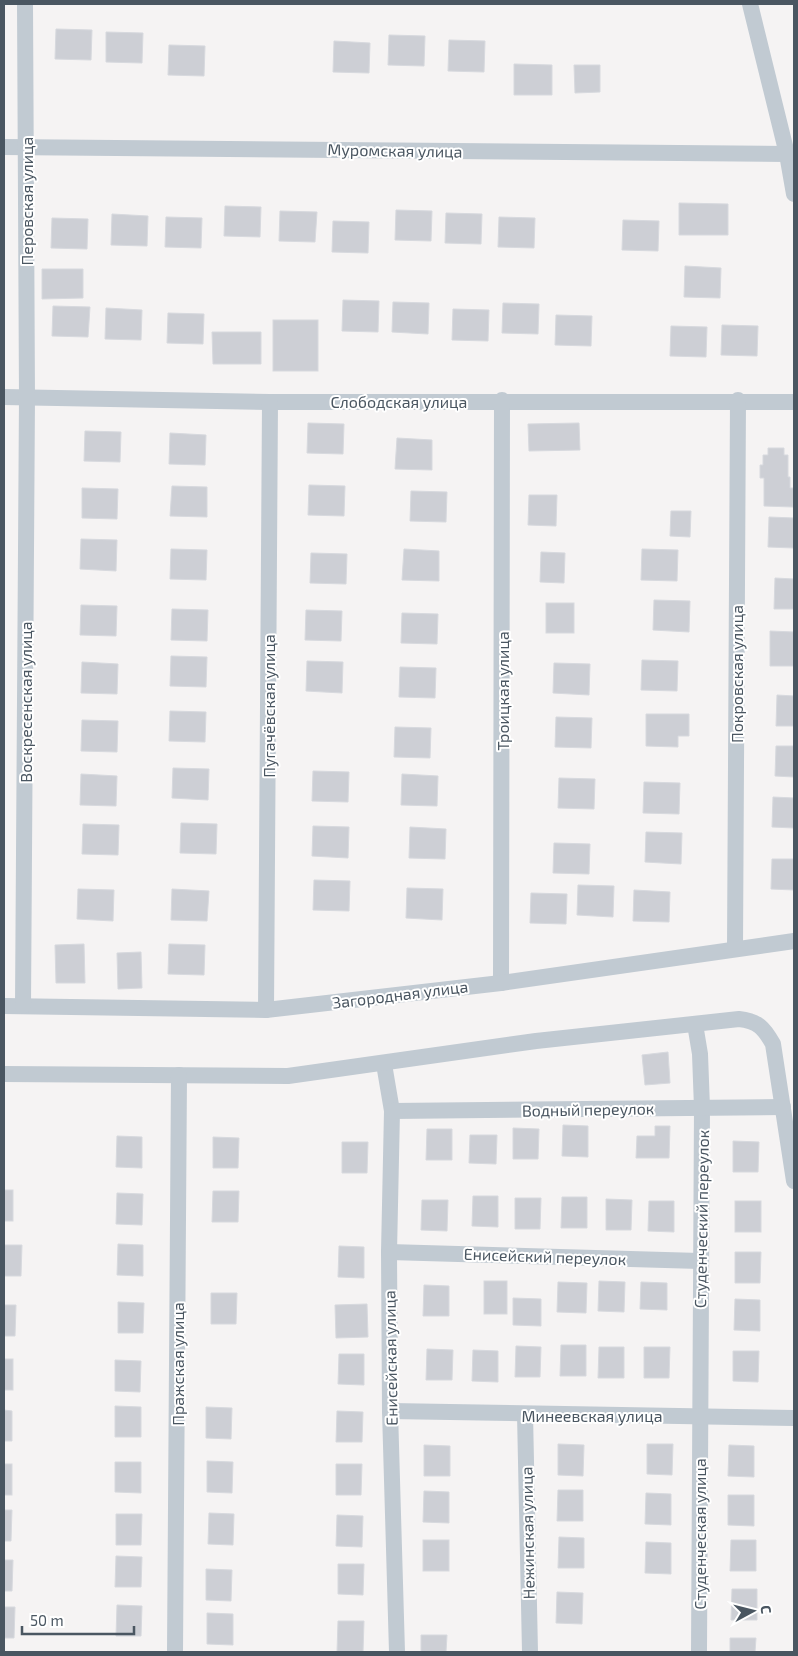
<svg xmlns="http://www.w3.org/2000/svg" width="798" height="1656" font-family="'Exo 2',sans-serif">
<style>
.building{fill:#cdcfd5;stroke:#d7d9de}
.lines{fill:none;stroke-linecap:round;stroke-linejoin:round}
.minor{stroke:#c1cad2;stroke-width:16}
.labels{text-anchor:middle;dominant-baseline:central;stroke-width:4;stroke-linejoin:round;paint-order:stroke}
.street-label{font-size:16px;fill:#4a5661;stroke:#fff}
</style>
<rect width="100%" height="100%" fill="#f5f3f3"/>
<!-- building -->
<g class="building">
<polygon points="56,29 92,30 91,60 55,59"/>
<polygon points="106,32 143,33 142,63 106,62"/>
<polygon points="389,35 425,36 424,66 388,65"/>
<polygon points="449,40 485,41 484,72 448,71"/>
<polygon points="334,41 370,43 369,73 333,72"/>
<polygon points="169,45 205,46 204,76 168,75"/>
<polygon points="514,64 552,65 552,95 514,95"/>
<polygon points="574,65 600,65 600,92 575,93"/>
<polygon points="679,203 728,204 728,235 679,235"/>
<polygon points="225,206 261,207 260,237 224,236"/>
<polygon points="396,210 432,211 431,241 395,240"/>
<polygon points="280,211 317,212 315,242 279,241"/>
<polygon points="446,213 482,214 481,244 445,243"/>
<polygon points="112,214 148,216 147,246 111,245"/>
<polygon points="166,217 202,218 201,248 165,247"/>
<polygon points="499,217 535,218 534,248 498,247"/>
<polygon points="52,218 88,219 87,249 51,248"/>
<polygon points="623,220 659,221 658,251 622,250"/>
<polygon points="333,221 369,222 368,253 332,252"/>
<polygon points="685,266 721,268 720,298 684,297"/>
<polygon points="42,269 83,269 83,298 42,299"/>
<polygon points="343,300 379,301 378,332 342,331"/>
<polygon points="393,302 429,303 428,334 392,332"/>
<polygon points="503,303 539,304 538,334 502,333"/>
<polygon points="53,306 90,307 88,337 52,336"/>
<polygon points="106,308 142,310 141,340 105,339"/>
<polygon points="453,309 489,310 488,341 452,340"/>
<polygon points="168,313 204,314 203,344 167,343"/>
<polygon points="556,315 592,316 591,346 555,345"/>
<rect x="273" y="320" width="45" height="51"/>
<polygon points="722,325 758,326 757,356 721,355"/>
<polygon points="671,326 707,327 706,357 670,356"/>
<polygon points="212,332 261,332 261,364 213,364"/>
<polygon points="308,423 344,424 343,454 307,453"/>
<polygon points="579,423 580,450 529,451 528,424"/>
<polygon points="85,431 121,432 120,462 84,461"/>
<polygon points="170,433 206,435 205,465 169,464"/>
<polygon points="397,438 432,440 432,470 395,469"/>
<polygon points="768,448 784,448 784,455 788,455 788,477 790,477 790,488 794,488 793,507 764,506 764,478 760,478 760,465 763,465 763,455 768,455"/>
<polygon points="309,485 345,486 344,516 308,515"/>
<polygon points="172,486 207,487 207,517 170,516"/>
<polygon points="82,488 118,489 117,519 82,518"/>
<polygon points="411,491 447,492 446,522 410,521"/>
<polygon points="529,495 557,495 556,526 528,525"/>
<polygon points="671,511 691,511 690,537 670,536"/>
<polygon points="769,517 794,518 794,548 768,547"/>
<polygon points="81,539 117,540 116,571 80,569"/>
<polygon points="171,549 207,550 206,580 170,579"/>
<polygon points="404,549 439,551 439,581 402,580"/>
<polygon points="642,549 678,550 677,581 641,580"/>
<polygon points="541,552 565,553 564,583 540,582"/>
<polygon points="311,553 347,554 346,584 310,583"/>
<polygon points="775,578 794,579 794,609 774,609"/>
<polygon points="654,600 690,601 689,632 653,630"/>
<rect x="546" y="603" width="28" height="30"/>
<polygon points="81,605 117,606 116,636 80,635"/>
<polygon points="172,609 208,610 207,641 171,640"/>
<polygon points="306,610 342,611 341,641 305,640"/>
<polygon points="402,613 438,614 437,644 401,643"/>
<polygon points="770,631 794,632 794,666 770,666"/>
<polygon points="171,656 207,657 206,687 170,686"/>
<polygon points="642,660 678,661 677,691 641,690"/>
<polygon points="307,661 343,662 342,693 306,691"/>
<polygon points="82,662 118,664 117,694 81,693"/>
<polygon points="554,663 590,664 589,695 553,693"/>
<polygon points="400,667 436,668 435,698 399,697"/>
<polygon points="777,695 794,696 794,726 776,726"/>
<polygon points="170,711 206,712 205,742 169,741"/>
<polygon points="646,714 689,714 689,736 678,736 678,747 646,746"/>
<polygon points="556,717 592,718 591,748 555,747"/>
<polygon points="82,720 118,721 117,752 81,751"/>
<polygon points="395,727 431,728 430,758 394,757"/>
<polygon points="776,746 794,746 794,777 775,776"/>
<polygon points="173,768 209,769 208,800 172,798"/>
<polygon points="313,771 349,772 348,802 312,801"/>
<polygon points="81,774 117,776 116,806 80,805"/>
<polygon points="402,774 438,776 437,806 401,805"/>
<polygon points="559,778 595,779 594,809 558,808"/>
<polygon points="644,782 680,783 679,814 643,813"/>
<polygon points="773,797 794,798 794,828 772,827"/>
<polygon points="181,823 217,824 216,854 180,853"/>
<polygon points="83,824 119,825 118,855 82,854"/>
<polygon points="313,826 349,827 348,858 312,856"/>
<polygon points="410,827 446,829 445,859 409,858"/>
<polygon points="646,832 682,833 681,864 645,862"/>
<polygon points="554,843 590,844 589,874 553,873"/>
<polygon points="772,859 794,859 794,890 771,889"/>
<polygon points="314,880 350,881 349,911 313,910"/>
<polygon points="578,885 614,886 613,917 577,915"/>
<polygon points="407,888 443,889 442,920 406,918"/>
<polygon points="78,889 114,890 113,921 77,919"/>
<polygon points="172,889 209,891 207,921 171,920"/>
<polygon points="634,890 670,892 669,922 633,921"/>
<polygon points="531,893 567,894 566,924 530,923"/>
<polygon points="84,944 85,983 56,983 55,945"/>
<polygon points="169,944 205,945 204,975 168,974"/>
<polygon points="141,952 142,988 118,989 117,953"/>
<polygon points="668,1052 670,1083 645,1085 642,1055"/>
<polygon points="563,1125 588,1126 588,1157 562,1156"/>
<polygon points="655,1126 670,1126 669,1158 636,1158 637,1136 655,1136"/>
<polygon points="513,1128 539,1129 538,1159 513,1159"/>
<polygon points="427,1129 452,1129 452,1160 426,1160"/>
<polygon points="470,1135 497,1135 496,1164 469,1163"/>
<polygon points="117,1136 142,1137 142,1168 116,1167"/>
<polygon points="213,1137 239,1138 238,1168 213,1168"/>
<polygon points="733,1141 759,1142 758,1172 733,1172"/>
<polygon points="342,1142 368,1142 367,1173 342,1173"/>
<rect x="4" y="1190" width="9" height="31"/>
<polygon points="213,1191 239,1191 238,1222 212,1222"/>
<polygon points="117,1193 143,1194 142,1225 116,1224"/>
<polygon points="473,1196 498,1196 498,1227 472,1226"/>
<polygon points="562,1197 587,1197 587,1228 561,1228"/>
<polygon points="515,1198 541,1198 540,1229 515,1229"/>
<polygon points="606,1199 632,1200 631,1230 606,1230"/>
<polygon points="422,1200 448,1200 447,1231 421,1230"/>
<polygon points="649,1201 674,1201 674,1232 648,1231"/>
<rect x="735" y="1201" width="26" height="31"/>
<polygon points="118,1244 143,1245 143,1276 117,1275"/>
<polygon points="4,1245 22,1245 21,1276 4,1276"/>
<polygon points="339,1246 364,1247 364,1278 338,1277"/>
<polygon points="735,1252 761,1252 760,1283 735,1283"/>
<rect x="484" y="1281" width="23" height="33"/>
<polygon points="599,1281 625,1282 624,1312 598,1311"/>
<polygon points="558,1282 587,1283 586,1313 557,1312"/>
<polygon points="641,1282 667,1283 667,1310 640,1309"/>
<polygon points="424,1285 449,1286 449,1316 423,1316"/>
<polygon points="211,1293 237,1293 236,1324 211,1324"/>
<polygon points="513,1298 541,1299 541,1326 513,1325"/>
<polygon points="735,1299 760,1300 760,1331 734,1330"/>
<polygon points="118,1302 144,1303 143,1333 118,1333"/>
<polygon points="367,1304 368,1337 336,1338 335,1305"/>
<polygon points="4,1305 16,1305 15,1336 4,1336"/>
<polygon points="561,1345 586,1345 586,1376 560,1376"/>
<polygon points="516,1346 541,1347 540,1377 515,1377"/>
<polygon points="599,1347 624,1347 624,1378 598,1378"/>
<polygon points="644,1347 670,1347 669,1378 644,1378"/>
<polygon points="427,1349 453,1350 452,1380 426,1380"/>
<polygon points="473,1350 498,1351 498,1382 472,1381"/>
<polygon points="733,1351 759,1351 758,1382 733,1381"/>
<polygon points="339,1354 364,1354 364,1385 338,1384"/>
<rect x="4" y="1359" width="9" height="31"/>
<polygon points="115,1360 141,1361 140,1392 115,1391"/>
<polygon points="115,1406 141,1407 141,1437 115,1437"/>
<polygon points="206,1407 232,1408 231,1439 206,1438"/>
<polygon points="4,1410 12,1411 12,1441 4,1441"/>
<polygon points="337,1411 363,1412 362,1442 336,1442"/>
<polygon points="558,1444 584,1445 583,1476 558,1475"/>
<polygon points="647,1444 673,1444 672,1475 647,1474"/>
<polygon points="424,1445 450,1446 450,1476 424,1476"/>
<polygon points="729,1445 754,1446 754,1477 728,1476"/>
<polygon points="207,1461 233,1462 232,1493 207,1492"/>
<polygon points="115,1462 141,1462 141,1493 115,1492"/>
<rect x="4" y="1464" width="8" height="31"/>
<polygon points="336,1464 362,1464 361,1495 336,1495"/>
<polygon points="558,1490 583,1490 583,1521 557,1521"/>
<polygon points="424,1491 449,1492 449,1523 423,1522"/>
<polygon points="646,1493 671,1494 671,1525 645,1524"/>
<polygon points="728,1495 754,1495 754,1526 728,1525"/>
<polygon points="4,1510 12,1510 11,1541 4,1541"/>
<polygon points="209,1513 234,1514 233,1545 208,1544"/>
<polygon points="116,1514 142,1514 141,1545 116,1545"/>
<polygon points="337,1515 363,1516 362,1547 336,1546"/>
<polygon points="559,1537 584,1538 584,1568 558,1568"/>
<rect x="423" y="1540" width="26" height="31"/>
<polygon points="731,1540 756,1540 756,1571 730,1571"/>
<polygon points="646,1542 671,1543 671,1574 645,1573"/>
<polygon points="116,1556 142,1557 141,1587 115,1587"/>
<polygon points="4,1560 13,1560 12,1591 4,1591"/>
<polygon points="338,1564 364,1564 363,1595 338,1594"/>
<polygon points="206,1569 232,1570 231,1601 206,1600"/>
<polygon points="732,1589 757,1589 757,1620 731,1620"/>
<polygon points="557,1592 583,1593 582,1624 556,1623"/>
<polygon points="117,1605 142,1606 141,1636 116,1636"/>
<polygon points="4,1607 15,1607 14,1638 4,1638"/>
<polygon points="207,1613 233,1614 233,1645 207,1644"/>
<polygon points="338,1621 364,1621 363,1652 337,1652"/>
<polygon points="421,1635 447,1635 446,1652 421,1652"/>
<polygon points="730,1638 756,1638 755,1652 730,1652"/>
</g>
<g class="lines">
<!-- minor -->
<g class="minor">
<polyline points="750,4 787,154 794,194"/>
<polyline points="4,147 787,154"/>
<polyline points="4,397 270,402 794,402"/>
<polyline points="735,948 738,400"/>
<polyline points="501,983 502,400"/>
<polyline points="4,1006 266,1010 501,983 794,941"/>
<polyline points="23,1006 27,397 25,4"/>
<polyline points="266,1010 270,402"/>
<polyline points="695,1024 700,1054 702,1108 699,1652"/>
<polyline points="384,1064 392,1111 389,1252 390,1411 397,1652"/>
<path d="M4,1074L288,1076L536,1041L739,1019C758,1021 764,1028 773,1044L794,1181"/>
<polyline points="392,1111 783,1107"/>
<polyline points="389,1252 700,1261"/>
<polyline points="390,1411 794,1418"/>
<polyline points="525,1414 530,1652"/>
<polyline points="175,1652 179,1075"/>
</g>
</g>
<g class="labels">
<!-- street labels -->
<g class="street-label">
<text transform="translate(395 150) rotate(1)">Муромская улица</text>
<text transform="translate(26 201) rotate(-90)">Перовская улица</text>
<text x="399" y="401">Слободская улица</text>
<text transform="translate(736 674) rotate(-90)">Покровская улица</text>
<text transform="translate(502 691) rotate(-90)">Троицкая улица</text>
<text transform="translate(25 702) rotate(-90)">Воскресенская улица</text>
<text transform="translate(268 706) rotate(-90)">Пугачёвская улица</text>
<text transform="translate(400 994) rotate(-7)">Загородная улица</text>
<text transform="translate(588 1109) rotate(-1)">Водный переулок</text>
<text transform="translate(701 1219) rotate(-89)">Студенческий переулок</text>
<text transform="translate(545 1256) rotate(2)">Енисейский переулок</text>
<text transform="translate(390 1358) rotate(-91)">Енисейская улица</text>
<text transform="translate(177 1364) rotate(-90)">Пражская улица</text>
<text x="592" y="1415">Минеевская улица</text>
<text transform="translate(527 1533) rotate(-91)">Нежинская улица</text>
<text transform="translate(699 1534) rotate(-90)">Студенческая улица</text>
</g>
</g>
<!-- border -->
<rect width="798" height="1656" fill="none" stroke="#4a5661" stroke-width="10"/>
<!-- north arrow -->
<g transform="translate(753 1611) rotate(83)" stroke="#ffffff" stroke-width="4" paint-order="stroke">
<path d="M0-4L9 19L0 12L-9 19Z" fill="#4a5661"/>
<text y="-8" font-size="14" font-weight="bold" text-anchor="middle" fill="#4a5661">С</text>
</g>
<!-- scale -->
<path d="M22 1626v8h112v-8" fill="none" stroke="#4a5661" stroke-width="2.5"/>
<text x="30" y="1626" font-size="15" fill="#4a5661" stroke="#ffffff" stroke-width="4" paint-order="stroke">50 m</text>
</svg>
